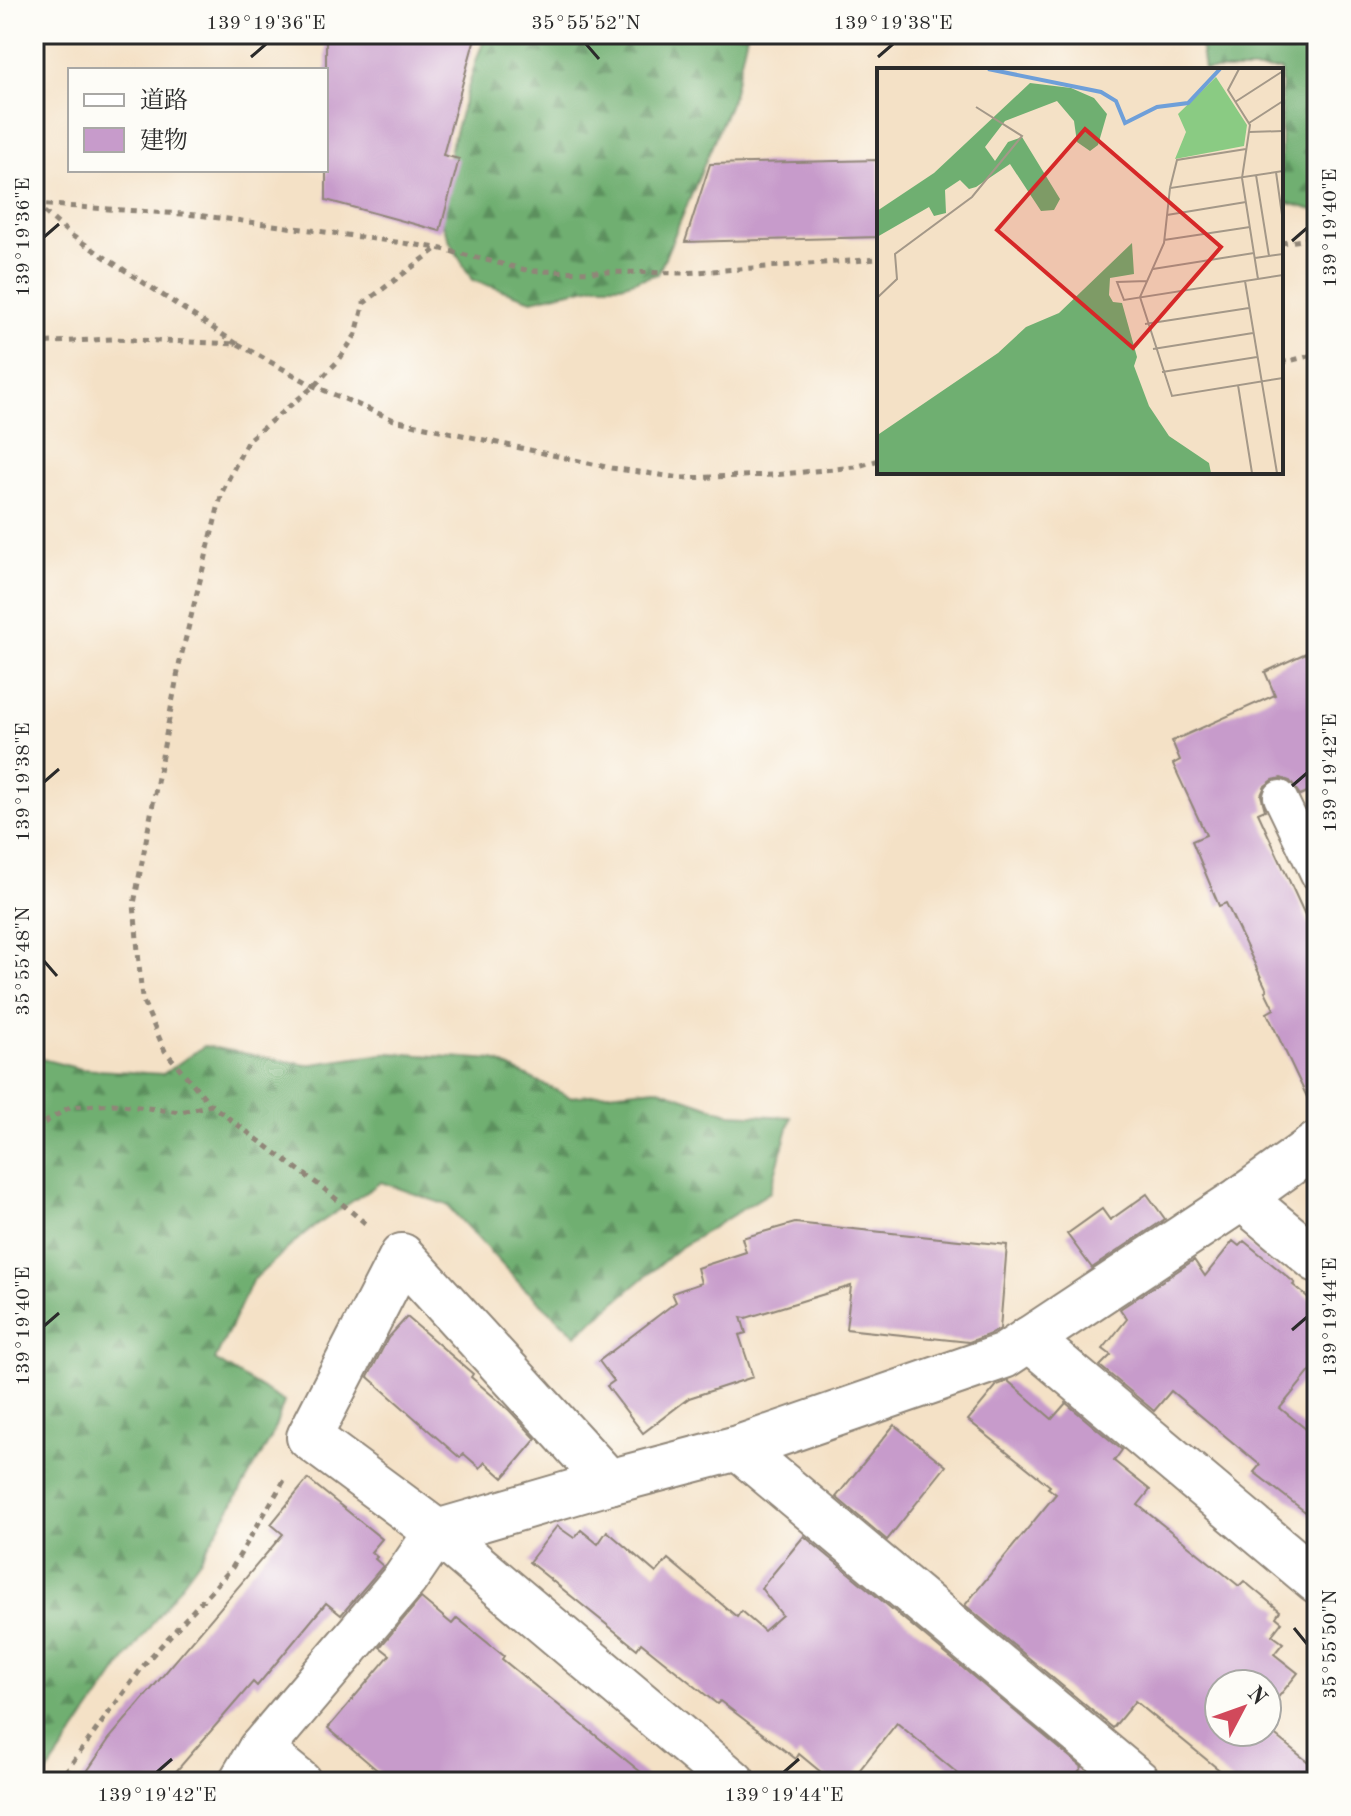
<svg xmlns="http://www.w3.org/2000/svg" width="1351" height="1816" font-family="'Old Standard TT','Noto Serif JP',serif">
<style>
.forest{fill:url(#forest-firs);stroke:#4d6d4e;stroke-width:2}
.building{fill:#c79bcb}
.lines{fill:none;stroke-linecap:round;stroke-linejoin:round}
.service-casing{stroke:#908678;stroke-width:36}
.minor-casing{stroke:#908678;stroke-width:48}
.path{stroke:#908678;stroke-width:5;stroke-dasharray:6 6;stroke-linecap:butt}
.service{stroke:#fff;stroke-width:32}
.minor{stroke:#fff;stroke-width:44}
.ticks{fill:none;stroke:#2b2b2b;stroke-width:3}
.inset-river{fill:none;stroke:#6e9fd9;stroke-width:4}
.inset-road{fill:none;stroke:#a49888;stroke-width:2}
.view{fill:#d62828;fill-opacity:0.15;stroke:#d62828;stroke-width:4}
.inset-edge{fill:none;stroke:#2b2b2b;stroke-width:4}
.neatline{fill:none;stroke:#2b2b2b;stroke-width:3}
.ticks-label{font-size:20px;text-anchor:middle;fill:#2b2b2b}
</style>
<defs>
<pattern id="forest-firs" width="22" height="20" patternUnits="userSpaceOnUse" patternTransform="scale(2)"><rect width="22" height="20" fill="#6faf71"/><path d="M5 1l3.5 6h-7zM16 11l3.5 6h-7z" fill="#5b8f5d"/></pattern>
</defs>
<rect width="100%" height="100%" fill="#fdfcf7"/>
<filter id="ink" filterUnits="userSpaceOnUse"><feTurbulence type="fractalNoise" baseFrequency=".0125" numOctaves="2"/><feDisplacementMap in="SourceGraphic" scale="16" xChannelSelector="R" yChannelSelector="G"/><feConvolveMatrix kernelMatrix="1 2 1 2 8 2 1 2 1" color-interpolation-filters="sRGB"/></filter>
<filter id="wash" filterUnits="userSpaceOnUse"><feTurbulence type="fractalNoise" baseFrequency=".006" numOctaves="4" result="noise"/><feDisplacementMap in="SourceGraphic" scale="32" xChannelSelector="R" yChannelSelector="G"/><feGaussianBlur stdDeviation="1.8" result="paint"/><feColorMatrix in="noise" values="0 0 0 0 0 0 0 0 0 0 0 0 0 0 0 0 0 1.4 0 .05"/><feComposite in="paint" operator="in"/></filter>
<g filter="url(#wash)">
<rect width="100%" height="100%" fill="#f4e1c6"/>
<!-- forest -->
<g class="forest">
<polygon points="486,34 747,34 733,96 658,274 621,285 597,285 532,300 472,280 450,242 438,212 453,139 477,58"/>
<polygon points="1199,34 1317,34 1317,209 1313,210 1281,201 1281,70 1204,70"/>
<polygon points="204,1046 306,1065 390,1053 494,1060 570,1097 656,1088 731,1114 791,1117 770,1192 678,1249 576,1335 521,1285 447,1205 381,1182 305,1233 252,1281 215,1360 284,1402 271,1438 201,1558 118,1670 41,1782 34,1782 34,1057 81,1069 163,1074"/>
</g>
<g id="blocks">
<!-- building -->
<g class="building">
<polygon points="326,34 476,34 443,155 459,159 440,231 326,200"/>
<polygon points="879,160 879,237 685,242 710,164"/>
<polygon points="1317,652 1317,790 1316,788 1300,795 1290,781 1281,778 1273,780 1265,786 1261,795 1265,810 1258,813 1317,941 1317,1118 1267,1013 1274,1009 1265,991 1267,990 1226,903 1219,906 1192,841 1206,835 1173,764 1180,760 1172,741 1275,695 1265,672 1306,653 1307,656"/>
<polygon points="1147,1194 1165,1219 1092,1268 1067,1234 1102,1209 1110,1220"/>
<polygon points="795,1223 1007,1245 1000,1329 993,1333 969,1342 846,1329 851,1286 746,1318 741,1317 746,1333 739,1335 753,1377 689,1398 643,1433 607,1386 614,1381 599,1361 676,1302 672,1293 701,1283 697,1268 746,1252 742,1238"/>
<polygon points="1233,1241 1239,1246 1244,1241 1295,1283 1293,1285 1317,1305 1317,1363 1280,1408 1317,1438 1317,1521 1254,1472 1260,1465 1171,1391 1154,1411 1100,1366 1111,1355 1103,1349 1127,1319 1120,1309 1194,1260 1205,1276"/>
<polygon points="407,1317 473,1374 471,1377 509,1410 536,1439 503,1478 485,1462 480,1468 464,1454 460,1458 368,1377 388,1338"/>
<polygon points="1008,1381 1052,1419 1066,1403 1122,1450 1114,1461 1150,1490 1138,1505 1239,1586 1244,1581 1280,1611 1276,1617 1282,1622 1272,1635 1283,1643 1274,1654 1298,1673 1267,1711 1267,1684 1219,1684 1219,1732 1267,1732 1267,1729 1317,1769 1317,1782 1234,1782 1135,1701 1113,1728 965,1605 1056,1494 1048,1488 1050,1486 968,1420 997,1385"/>
<polygon points="894,1425 946,1466 887,1540 836,1497"/>
<polygon points="308,1479 382,1539 371,1552 377,1557 375,1559 383,1566 341,1615 326,1603 257,1686 253,1682 167,1782 80,1782 109,1739 283,1534 271,1524"/>
<polygon points="557,1526 574,1538 581,1530 598,1544 607,1531 656,1573 668,1559 737,1617 741,1611 764,1631 782,1615 761,1588 804,1536 1082,1767 1070,1782 968,1782 897,1723 850,1782 833,1782 799,1754 796,1759 720,1701 717,1704 641,1643 637,1649 529,1562"/>
<polygon points="421,1598 452,1624 457,1618 504,1656 502,1659 653,1782 391,1782 328,1728 390,1655 380,1647"/>
</g>
</g>
</g>
<g filter="url(#ink)">
<use href="#blocks" fill-opacity="0" stroke="#908678" stroke-width="2"/>
<g class="lines">
<defs>
<polyline id="service" points="1280,797 1317,874"/>
<g id="minor">
<polyline points="1242,1198 1317,1260"/>
<polyline points="1029,1339 1317,1581"/>
<polyline points="738,1448 1138,1782"/>
<polyline points="609,1482 402,1256 309,1437 437,1532 733,1782"/>
<polyline points="260,1750 299,1782"/>
<polyline points="241,1782 260,1750 405,1579 437,1532 609,1482 738,1448 1004,1356 1242,1198 1317,1144"/>
</g>
</defs>
<!-- service casing -->
<use href="#service" class="service-casing"/>
<!-- minor casing -->
<use href="#minor" class="minor-casing"/>
<!-- path -->
<g class="path">
<polyline points="34,204 197,215 318,231 438,248 530,271 683,273 879,259"/>
<polyline points="35,204 71,235 237,344"/>
<polyline points="1281,243 1303,240 1317,234"/>
<polyline points="34,343 112,339 238,344 314,386 394,420 611,468 681,478 773,475 855,467 879,460"/>
<polyline points="1281,363 1317,354"/>
<polyline points="34,1129 70,1107 113,1104 181,1112 211,1105"/>
<polyline points="365,1223 323,1188 211,1105 165,1051 142,999 134,904 180,661 222,492 248,440 314,386 339,360 356,334 364,303 438,248"/>
<polyline points="58,1782 147,1661 232,1568 285,1479"/>
</g>
<!-- service -->
<use href="#service" class="service"/>
<!-- minor -->
<use href="#minor" class="minor"/>
</g>
</g>
<!-- ticks -->
<path class="ticks" d="M586,44L599,59M251,57L266,44M878,57L893,44M44,237L59,224M1292,241L1307,228M44,782L59,769M1292,786L1307,773M44,961L57,976M44,1326L59,1313M1292,1330L1307,1317M1294,1628L1307,1644M157,1772L172,1759M784,1772L799,1759"/>
<!-- overview -->
<g transform="translate(877 68)">
<rect width="406" height="406" fill="#f4e1c6"/>
<path d="M153,15L194,20L217,30L230,46L221,77L213,83L200,74L197,53L180,33L128,53L108,79L118,93L131,74L145,69L183,131L177,142L164,143L133,96L99,119L92,121L83,112L68,122L69,145L57,148L52,139L0,169V143L57,105ZM255,175L257,206L233,210L232,227L236,234L245,235L260,289L257,298L272,338L292,368L332,395L334,405H0L2,366L121,285L149,259L182,245Z" fill="#6faf71"/>
<path d="M339,9L370,57L367,78L298,91L309,64L301,46Z" fill="#8acb83"/>
<path class="inset-river" d="M111,1L224,24L239,33L248,55L280,39L311,35L343,1"/>
<path class="inset-road" d="M362,1L351,22L373,57L365,110L381,211M358,34L406,3M372,55L406,33M372,64L406,63M406,103L293,120L287,175L263,229L295,328L406,310M399,104L406,154M379,107L392,188M293,120L300,92L369,81M290,147L369,134M287,172L373,159M378,190L406,186M276,201L377,185M270,213L240,214L247,232L406,207M368,213L400,405M0,230L20,211L18,186L95,129L145,68L99,39M268,256L372,240M276,281L376,265M285,304L380,289M361,317L375,405"/>
<path class="view" d="M208,61L344,179L256,280L120,162Z"/>
<rect width="406" height="406" class="inset-edge"/>
</g>
<!-- margin -->
<rect width="1351" height="1816" fill="none" stroke="#fdfcf7" stroke-width="88"/>
<!-- legend -->
<rect x="68" y="68" width="260" height="104" fill="#fdfcf7" stroke="#a9a8a5" stroke-width="2"/>
<rect x="84" y="94" width="40" height="12" fill="#ffffff" stroke="#a9a8a5" stroke-width="2"/>
<text x="140" y="108" font-size="24" fill="#2b2b2b">道路</text>
<rect x="84" y="128" width="40" height="24" fill="#c79bcb" stroke="#a9a8a5" stroke-width="2"/>
<text x="140" y="148" font-size="24" fill="#2b2b2b">建物</text>
<!-- north arrow -->
<g transform="translate(1243 1708) rotate(49)"><circle r="38" fill="#fdfcf7" stroke="#a9a8a5" stroke-width="2"/>
<path d="M0-6L14 30L0 20L-14 30Z" fill="#d1495b"/>
<text y="-12" font-size="22" font-weight="bold" text-anchor="middle" fill="#2b2b2b">N</text>
</g>
<rect x="44" y="44" width="1263" height="1728" class="neatline"/>
<g class="ticks-label">
<text x="266" y="29">139°19'36"E</text>
<text x="586" y="29">35°55'52"N</text>
<text x="893" y="29">139°19'38"E</text>
<text transform="translate(1329 228) rotate(-90)" y="7">139°19'40"E</text>
<text transform="translate(22 237) rotate(-90)" y="7">139°19'36"E</text>
<text transform="translate(1329 773) rotate(-90)" y="7">139°19'42"E</text>
<text transform="translate(22 782) rotate(-90)" y="7">139°19'38"E</text>
<text transform="translate(22 961) rotate(-90)" y="7">35°55'48"N</text>
<text transform="translate(1329 1317) rotate(-90)" y="7">139°19'44"E</text>
<text transform="translate(22 1326) rotate(-90)" y="7">139°19'40"E</text>
<text transform="translate(1329 1644) rotate(-90)" y="7">35°55'50"N</text>
<text x="157" y="1801">139°19'42"E</text>
<text x="784" y="1801">139°19'44"E</text>
</g>
</svg>
